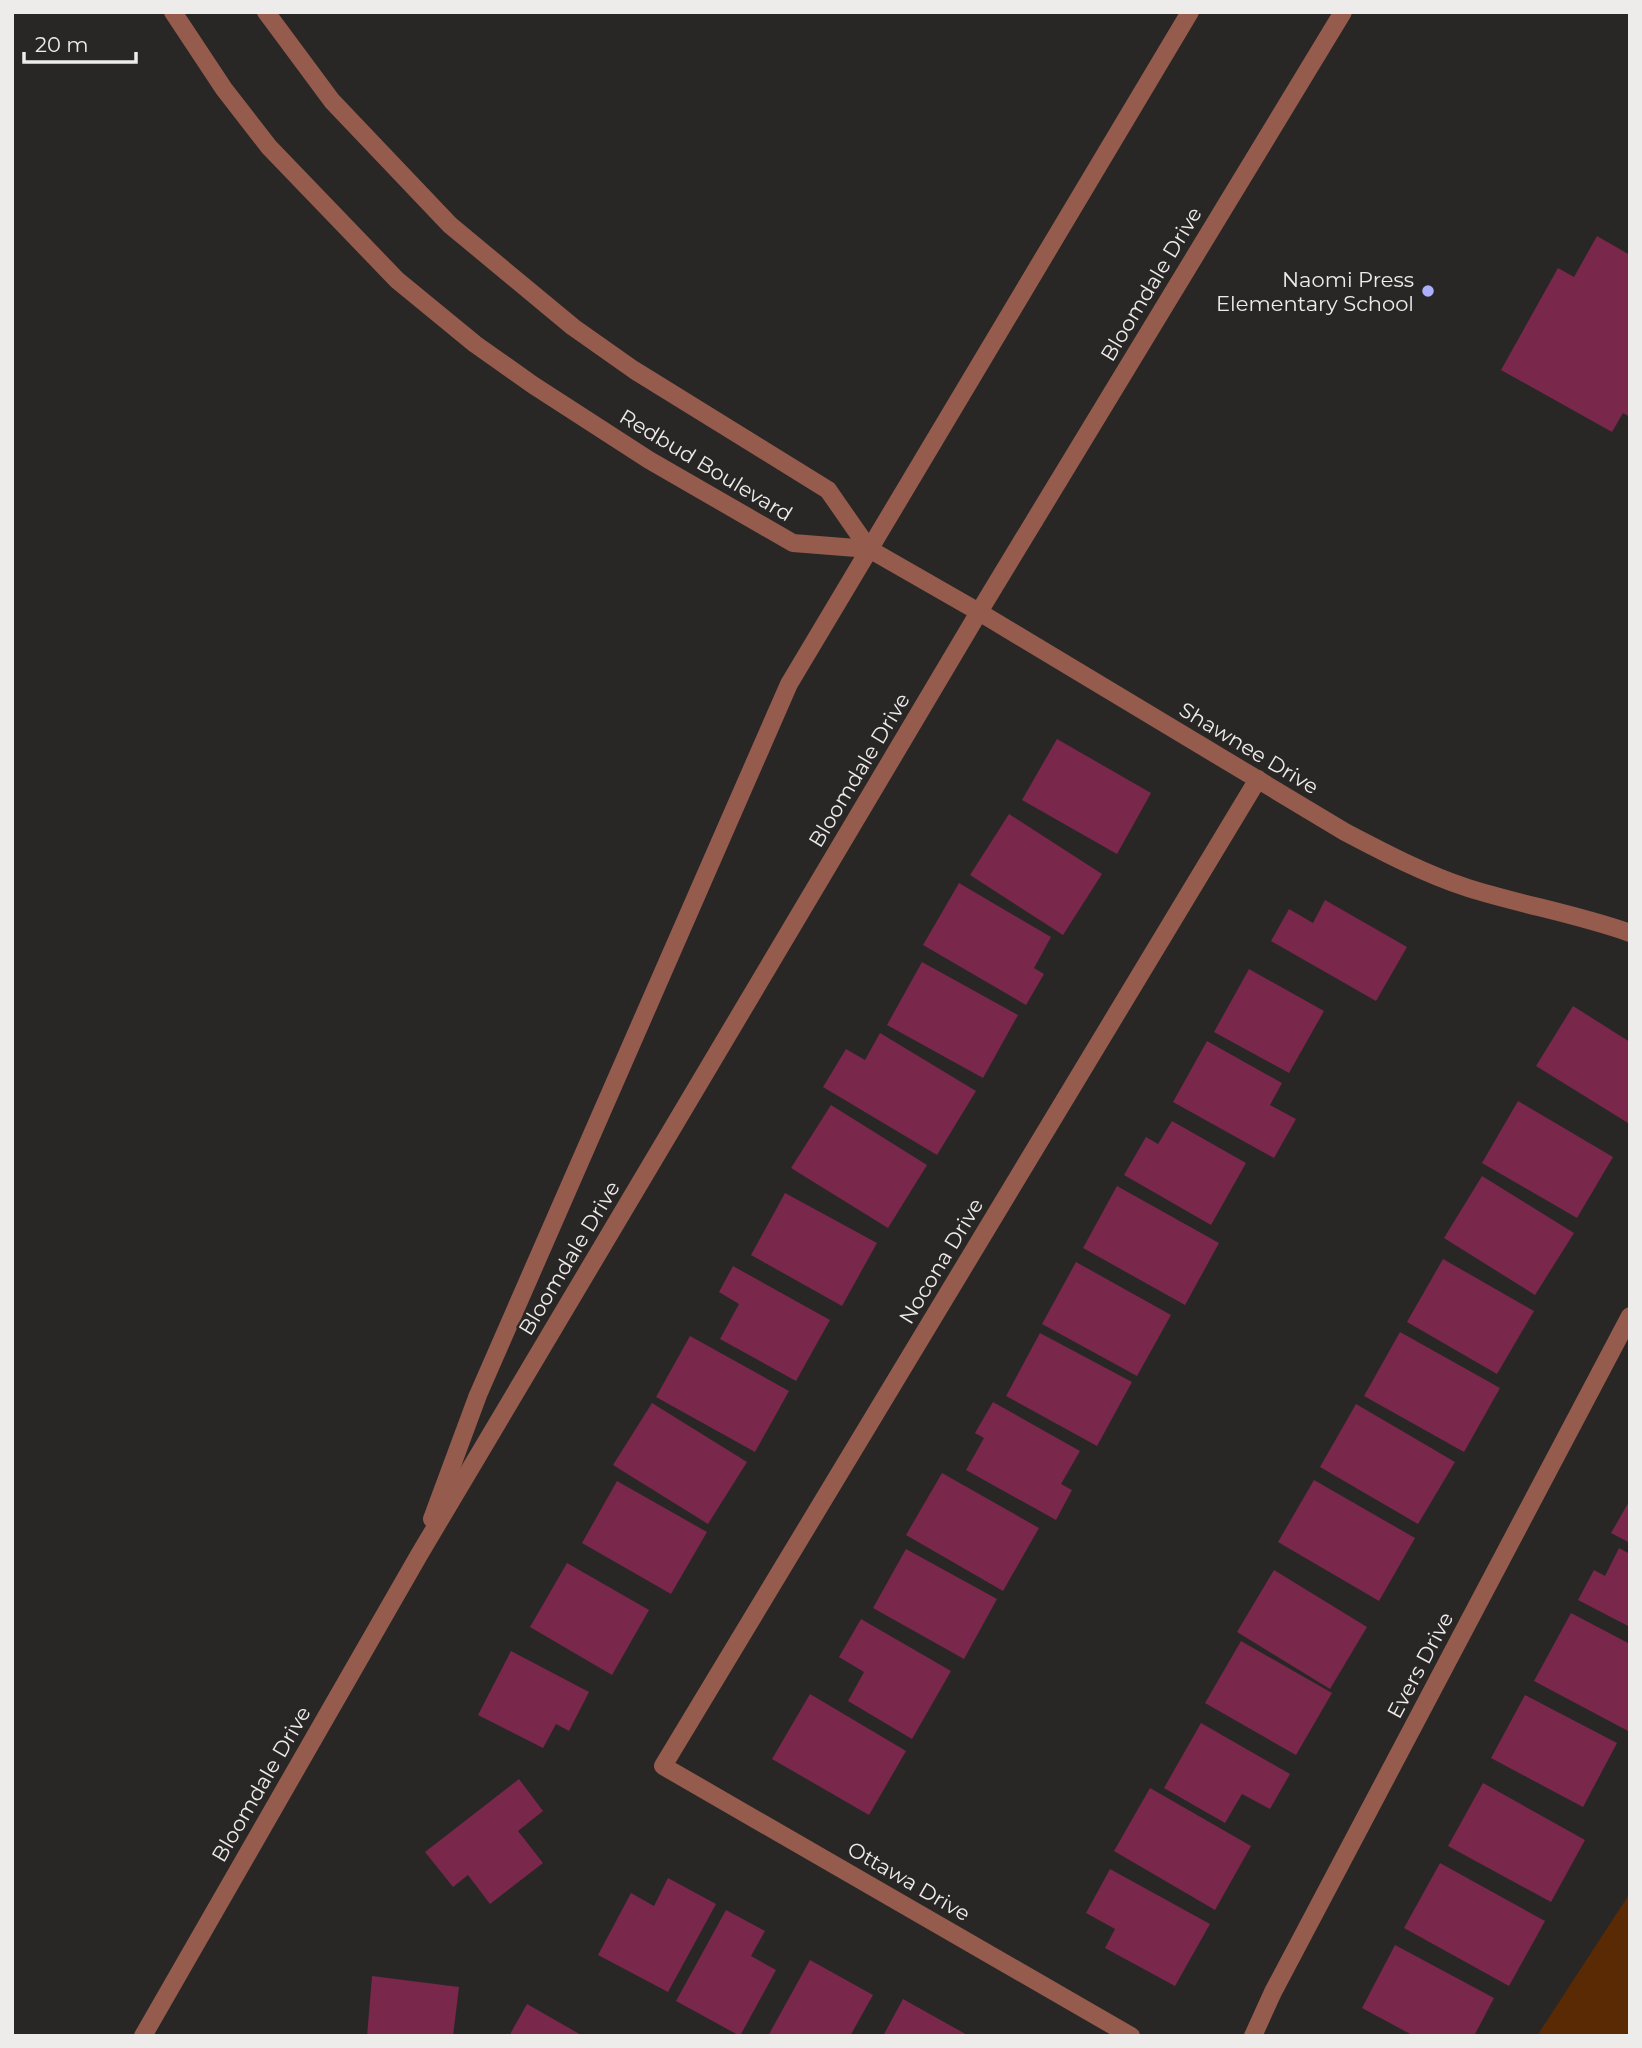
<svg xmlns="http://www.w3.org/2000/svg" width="1642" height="2048" font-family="Montserrat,sans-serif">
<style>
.green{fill:#5a2a04}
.building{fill:#79274b}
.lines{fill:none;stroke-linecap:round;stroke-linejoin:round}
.minor{stroke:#955b4c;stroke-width:18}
.tertiary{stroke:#955b4c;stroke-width:18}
.poi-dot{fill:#acaffb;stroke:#292626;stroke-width:2.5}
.labels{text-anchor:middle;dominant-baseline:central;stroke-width:5;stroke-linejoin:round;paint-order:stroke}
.poi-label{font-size:21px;fill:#eeebeb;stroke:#292626;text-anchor:end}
.street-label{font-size:21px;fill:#eeebeb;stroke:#292626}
</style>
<rect width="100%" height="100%" fill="#292626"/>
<!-- green -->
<polygon class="green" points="1630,1893 1630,2036 1537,2036"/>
<!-- building -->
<g class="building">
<polygon points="1597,236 1630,255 1630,417 1623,413 1612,432 1501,370 1558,268 1574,277"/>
<polygon points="1057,739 1151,793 1117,854 1022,800"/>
<polygon points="1009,814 1102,874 1063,935 970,875"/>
<polygon points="959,883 1051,937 1034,968 1044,974 1026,1005 923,945"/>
<polygon points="1325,900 1407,947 1376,1001 1271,941 1289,909 1313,923"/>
<polygon points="922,962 1018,1015 983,1078 887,1025"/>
<polygon points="1249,969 1324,1011 1289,1073 1214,1032"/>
<polygon points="1573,1006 1630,1042 1628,1123 1536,1066"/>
<polygon points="880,1033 976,1091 937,1155 823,1087 846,1049 865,1060"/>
<polygon points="1207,1041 1282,1083 1270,1105 1296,1119 1274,1158 1173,1102"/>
<polygon points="1518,1101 1613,1157 1577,1218 1482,1163"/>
<polygon points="831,1105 927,1165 888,1228 791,1168"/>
<polygon points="1172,1121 1246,1163 1211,1225 1124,1175 1146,1137 1158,1144"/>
<polygon points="1482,1176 1574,1233 1535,1295 1444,1238"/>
<polygon points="1117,1186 1219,1243 1185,1305 1083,1248"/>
<polygon points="785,1193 877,1243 842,1306 751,1255"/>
<polygon points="1443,1259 1534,1311 1497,1374 1407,1322"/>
<polygon points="1076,1262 1171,1315 1137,1376 1042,1324"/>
<polygon points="733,1266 830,1320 796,1381 720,1339 739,1304 719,1292"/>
<polygon points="1400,1332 1500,1388 1464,1452 1364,1396"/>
<polygon points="1040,1333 1132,1382 1097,1446 1006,1396"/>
<polygon points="690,1336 789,1391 755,1452 656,1397"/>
<polygon points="993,1402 1080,1451 1061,1484 1072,1490 1056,1520 966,1470 984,1438 975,1433"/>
<polygon points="652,1403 747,1462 708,1524 613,1465"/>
<polygon points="1356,1404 1455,1462 1418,1524 1320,1467"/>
<polygon points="942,1473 1039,1528 1003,1591 906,1535"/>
<polygon points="1314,1480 1415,1538 1379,1601 1278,1542"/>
<polygon points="617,1481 707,1532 671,1594 582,1543"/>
<polygon points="1630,1500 1630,1543 1611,1533"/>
<polygon points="1619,1548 1630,1554 1630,1627 1578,1600 1594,1570 1605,1576"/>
<polygon points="906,1549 997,1599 964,1659 873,1608"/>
<polygon points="567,1563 649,1610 612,1675 530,1627"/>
<polygon points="1274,1570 1367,1627 1330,1689 1237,1632"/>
<polygon points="1571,1613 1630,1644 1630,1732 1534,1681"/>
<polygon points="861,1619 951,1671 912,1739 848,1701 864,1672 839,1657"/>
<polygon points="1241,1641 1332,1693 1296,1755 1205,1703"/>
<polygon points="511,1651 589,1692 569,1731 556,1724 543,1748 478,1715"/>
<polygon points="810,1694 906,1751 869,1815 772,1759"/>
<polygon points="1525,1695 1617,1743 1583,1807 1491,1758"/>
<polygon points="1201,1723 1290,1774 1270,1809 1242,1794 1225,1823 1164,1788"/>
<polygon points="519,1779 543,1811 518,1831 543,1863 490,1904 468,1875 453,1887 425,1852"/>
<polygon points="1483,1783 1585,1840 1551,1902 1448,1846"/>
<polygon points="1150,1788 1251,1846 1215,1910 1114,1851"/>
<polygon points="1440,1863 1545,1921 1509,1986 1404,1928"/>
<polygon points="1110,1869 1210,1924 1175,1986 1105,1948 1115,1929 1086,1913"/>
<polygon points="668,1878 716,1904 668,1992 598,1955 631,1893 654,1906"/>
<polygon points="726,1910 765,1931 751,1956 776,1970 740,2036 676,2001"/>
<polygon points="1395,1945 1494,1998 1474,2036 1414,2036 1362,2008"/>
<polygon points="810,1960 873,1995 850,2036 768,2036"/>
<polygon points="372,1976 459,1987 453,2036 367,2036"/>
<polygon points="903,1999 969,2036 883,2036"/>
<polygon points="527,2004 583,2036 509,2036"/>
</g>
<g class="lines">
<!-- minor -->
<g class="minor">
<path d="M869,549L979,612L1345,832C1385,853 1425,874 1468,888C1522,905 1577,914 1630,933"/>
<polyline points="1131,2036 663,1766 1258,779"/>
<polyline points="1253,2036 1273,1992 1630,1316"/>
</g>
<!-- tertiary -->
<g class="tertiary">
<polyline points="173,12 224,89 269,147 397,280 475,344 533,385 649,460 793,543 869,549"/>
<polyline points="266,12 332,101 450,225 573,327 634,370 828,490 869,549"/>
<polyline points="432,1519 478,1395 789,684 1190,12"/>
<polyline points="143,2036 419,1555 979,612 1343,12"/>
</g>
</g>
<!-- markers -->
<circle class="poi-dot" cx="1428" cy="291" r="7"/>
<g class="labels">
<!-- poi labels -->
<g class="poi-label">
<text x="1414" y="279">Naomi Press<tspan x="1414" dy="24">Elementary School</tspan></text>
</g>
<!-- street labels -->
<g class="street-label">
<text transform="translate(1151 284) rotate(-59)">Bloomdale Drive</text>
<text transform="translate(706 465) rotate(31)">Redbud Boulevard</text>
<text transform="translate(1249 748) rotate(31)">Shawnee Drive</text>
<text transform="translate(859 770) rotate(-59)">Bloomdale Drive</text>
<text transform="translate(569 1258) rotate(-59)">Bloomdale Drive</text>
<text transform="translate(941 1261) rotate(-59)">Nocona Drive</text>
<text transform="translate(1420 1665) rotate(-62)">Evers Drive</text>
<text transform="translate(261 1784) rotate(-60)">Bloomdale Drive</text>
<text transform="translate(909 1881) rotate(30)">Ottawa Drive</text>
</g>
</g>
<!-- border -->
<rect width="1642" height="2048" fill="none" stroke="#eeebeb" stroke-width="28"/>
<!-- scale -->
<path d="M24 52v10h112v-10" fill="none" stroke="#eeebeb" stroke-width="3.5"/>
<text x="35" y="52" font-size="21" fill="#eeebeb" stroke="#292626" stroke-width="5" paint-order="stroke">20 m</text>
</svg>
